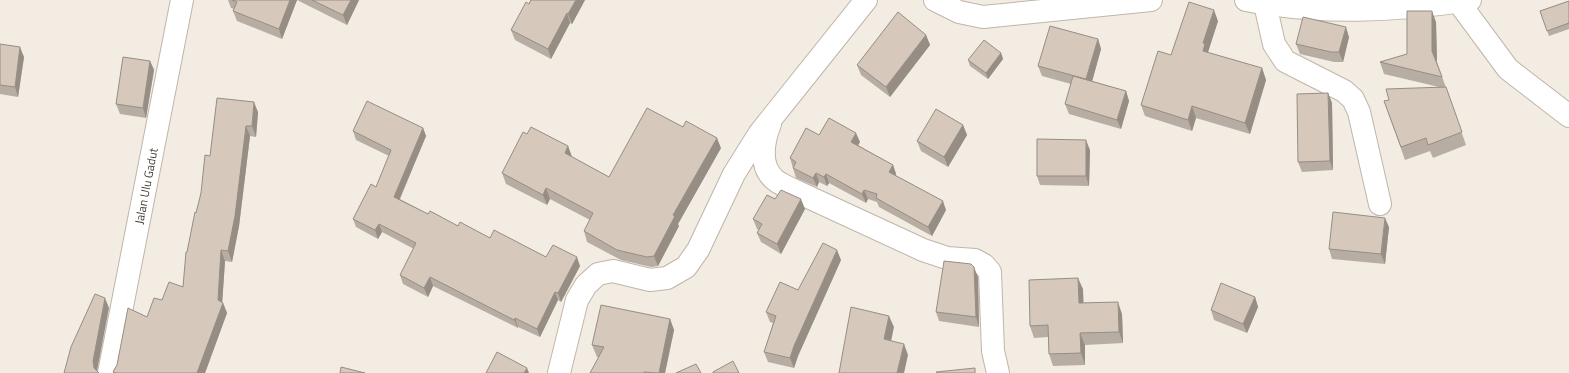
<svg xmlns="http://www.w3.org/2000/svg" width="1569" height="373" font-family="'Titillium Web',sans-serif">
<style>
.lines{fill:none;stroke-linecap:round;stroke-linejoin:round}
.minor-casing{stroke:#c0b5a9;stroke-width:24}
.tertiary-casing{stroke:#c0b5a9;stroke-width:24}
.minor{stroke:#fff;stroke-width:22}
.tertiary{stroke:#fff;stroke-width:22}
.wall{fill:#b8ada2}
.shaded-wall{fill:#968d84}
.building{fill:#d6c9bc;stroke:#968d84}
.labels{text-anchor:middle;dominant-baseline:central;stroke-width:3.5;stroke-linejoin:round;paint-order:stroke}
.street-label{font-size:12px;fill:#443c33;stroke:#fff}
</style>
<rect width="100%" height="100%" fill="#f2ece3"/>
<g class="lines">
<defs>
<g id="minor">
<polyline points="935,0 959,12 983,17 1151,0"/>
<path d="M1246,0C1320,15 1395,11 1470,0"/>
<polyline points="1457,0 1508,69 1569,116"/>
<polyline points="1265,4 1274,44 1285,61 1344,91 1353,99 1359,112 1380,204"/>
<path d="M770,124C763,141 759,166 774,179C778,183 785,186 791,189L923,250L947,258L975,260L984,265L990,272L993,351L998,373"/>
<polyline points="559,373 577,300 586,285 598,274 613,271 650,280 667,278 686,267 698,250 734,174 759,134 866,0"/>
</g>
<polyline id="tertiary" points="109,373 182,0"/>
</defs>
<!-- minor casing -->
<use href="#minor" class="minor-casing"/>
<!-- tertiary casing -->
<use href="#tertiary" class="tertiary-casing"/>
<!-- minor -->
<use href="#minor" class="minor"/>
<!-- tertiary -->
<use href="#tertiary" class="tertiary"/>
</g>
<!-- wall -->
<g class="wall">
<polygon points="228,0 359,0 347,25 297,0 282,39 237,21 233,11 234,9 231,8"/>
<polygon points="531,0 585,0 572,24 570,23 551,59 515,40 511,30"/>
<polygon points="1569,1 1569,29 1549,36 1540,11"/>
<polygon points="1218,21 1208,52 1209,53 1262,68 1266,80 1250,134 1196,118 1192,131 1145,116 1141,105 1171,55"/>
<polygon points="1436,22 1437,62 1466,145 1433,158 1430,151 1405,160 1384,101 1439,87 1384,74 1380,62 1407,54"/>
<polygon points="926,35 930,45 890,97 861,75 857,65"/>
<polygon points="1349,37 1343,62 1334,62 1300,54 1296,44"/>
<polygon points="1098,39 1101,49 1092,81 1126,91 1129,101 1121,129 1069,114 1065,104 1071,84 1042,76 1038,66"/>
<polygon points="0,44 24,57 18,97 0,94"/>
<polygon points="1001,53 1003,59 988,79 970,66 968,60"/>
<polygon points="150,61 154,70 146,118 120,114 116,104"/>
<polygon points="1328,93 1332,103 1333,170 1302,172 1298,162"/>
<polygon points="258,112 256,137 250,136 239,226 232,262 225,261 222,302 223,303 227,313 205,373 113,373 113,372 147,317 162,300 183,287 187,252 210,156"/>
<polygon points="963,125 967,135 948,167 921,151 917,141"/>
<polygon points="423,128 426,136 400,199 428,214 490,238 546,257 580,266 561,302 558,300 540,337 518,327 518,328 433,286 428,297 403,284 400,275 414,249 382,232 378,239 356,227 353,219 376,187 389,156 356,140 353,131"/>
<polygon points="527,134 568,146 572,157 609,177 721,148 678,224 679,226 658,266 651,267 621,260 587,242 584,231 590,220 550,199 547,205 506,184 502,173"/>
<polygon points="819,135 860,142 858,145 893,165 896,174 895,175 946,210 932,236 879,207 877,202 868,199 866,203 829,183 827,186 819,182 817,187 796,178 790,158"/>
<polygon points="1090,150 1089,186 1040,185 1037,176"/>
<polygon points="805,209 781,254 761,242 757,233 759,230 757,229 753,219"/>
<polygon points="1389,227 1385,264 1332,259 1329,249"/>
<polygon points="841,260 798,356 794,368 768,362 764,352 773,323 770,322 766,312"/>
<polygon points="978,277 979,327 939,321 936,312"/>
<polygon points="1083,289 1083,303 1122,314 1123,343 1085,345 1085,365 1053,366 1049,354 1048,337 1034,338 1030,326"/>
<polygon points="1255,297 1258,307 1247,333 1214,320 1211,310"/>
<polygon points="670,319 674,330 665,373 590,373 599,357 597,357 592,345"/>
</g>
<!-- shaded-wall -->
<g class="shaded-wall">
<polygon points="290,0 297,0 282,39 279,29"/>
<polygon points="351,0 359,0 347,25 343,15"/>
<polygon points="576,0 585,0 572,24 568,14"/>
<polygon points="1214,10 1218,21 1208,52 1209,55 1203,51 1203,43"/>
<polygon points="1432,11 1436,22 1437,62 1432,51"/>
<polygon points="567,13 570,23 551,59 548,49"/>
<polygon points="1346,27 1349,37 1343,62 1339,52"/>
<polygon points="926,35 930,45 890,97 886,87"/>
<polygon points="1098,39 1101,49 1090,89 1086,79"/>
<polygon points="20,47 24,57 18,97 15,87"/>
<polygon points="1001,53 1003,59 988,79 986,73"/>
<polygon points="150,61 154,70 146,118 143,108"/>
<polygon points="1262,68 1266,80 1250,134 1245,123"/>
<polygon points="1126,91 1129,101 1121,129 1117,120"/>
<polygon points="1328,93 1332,103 1333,170 1330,161"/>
<polygon points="254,102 258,112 256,137 252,126"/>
<polygon points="1192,106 1196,118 1192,131 1188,120"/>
<polygon points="963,125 967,135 948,167 944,157"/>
<polygon points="246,126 250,136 239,226 232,262 228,251"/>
<polygon points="423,128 426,136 397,205 394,197"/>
<polygon points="856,133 860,142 855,151 851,142"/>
<polygon points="717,138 721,148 678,224 679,226 658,266 654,256 673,215"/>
<polygon points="1086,140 1090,150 1089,186 1086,176"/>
<polygon points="568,146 572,157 569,164 565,153"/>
<polygon points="893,165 896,174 892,181 889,172"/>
<polygon points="816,173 819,182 817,187 813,178"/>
<polygon points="826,174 829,183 827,186 824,177"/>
<polygon points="546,188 550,199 547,205 543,195"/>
<polygon points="864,190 868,199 866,203 862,194"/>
<polygon points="801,199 805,209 781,254 777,244"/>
<polygon points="943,201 946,210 932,236 928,227"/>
<polygon points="1385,218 1389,227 1385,264 1381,254"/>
<polygon points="379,224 382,232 378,239 375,230"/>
<polygon points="221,250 225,261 222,306 223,303 227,313 205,373 197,373 218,300"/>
<polygon points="837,250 841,260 798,356 794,368 790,358 794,346"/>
<polygon points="577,257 580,266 561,302 558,293"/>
<polygon points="974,267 978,277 979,327 976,317"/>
<polygon points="430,277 433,286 428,297 424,288"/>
<polygon points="1078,278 1083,289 1084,315 1079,303"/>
<polygon points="555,292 558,300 540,337 537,329"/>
<polygon points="1255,297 1258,307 1247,333 1243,324"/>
<polygon points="105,298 109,308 97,371 94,368 93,361"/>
<polygon points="1118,302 1122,314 1123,343 1119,332"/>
<polygon points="889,316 894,327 889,351 884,339"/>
<polygon points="515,318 518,327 518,328 514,320"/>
<polygon points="670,319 674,330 665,373 659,373"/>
<polygon points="1080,333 1085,345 1085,365 1081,353"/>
<polygon points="904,344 908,355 904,373 897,373"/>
<polygon points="527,368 529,373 524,373"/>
</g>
<!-- building -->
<g class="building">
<polygon points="232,0 290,0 279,29 233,11 237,2"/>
<polygon points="312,0 351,0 343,15"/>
<polygon points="531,0 576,0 568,14 567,13 548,49 511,30 526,2 529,4"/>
<polygon points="1569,1 1569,23 1547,31 1540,11"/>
<polygon points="1189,2 1214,10 1203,43 1205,44 1203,51 1262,68 1245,123 1192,106 1188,120 1141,105 1158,51 1171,55"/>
<polygon points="1407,11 1432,11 1432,51 1442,77 1380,62 1407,54"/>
<polygon points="898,12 926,35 886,87 857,65"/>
<polygon points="1303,17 1346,27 1339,52 1331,52 1296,44"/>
<polygon points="1050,26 1098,39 1086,79 1038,66"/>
<polygon points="984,40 1001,53 986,73 968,60"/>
<polygon points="0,44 20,47 15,87 0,85"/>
<polygon points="123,57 150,61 143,108 116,104"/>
<polygon points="1073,76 1126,91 1117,120 1065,104"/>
<polygon points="1446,87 1462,132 1428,145 1426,138 1401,147 1384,101 1389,100 1386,89"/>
<polygon points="1328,93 1330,161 1298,162 1297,94"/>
<polygon points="217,98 254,102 252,126 246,126 235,216 228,251 221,250 218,300 223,303 197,373 116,373 113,372 117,365 128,308 147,317 154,298 162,300 169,282 183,287 186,252 187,252 195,212 196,213 201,193 205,155 210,156"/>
<polygon points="367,101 423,128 394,197 428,214 430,211 458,226 460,222 490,238 494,230 546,257 553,245 577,257 558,293 555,292 537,329 515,318 514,320 430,277 424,288 400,275 416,243 379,224 375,230 353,219 371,184 376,187 391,150 353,131"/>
<polygon points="647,108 683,127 686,121 717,138 673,215 675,216 654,256 647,257 617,250 584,231 593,213 546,188 543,195 502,173 523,132 527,134 531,127 568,146 565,153 609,177"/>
<polygon points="936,109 963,125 944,157 917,141"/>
<polygon points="829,118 856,133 851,142 893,165 889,172 943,201 928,227 876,198 877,194 864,190 862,194 826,174 824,177 816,173 813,178 793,168 796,162 790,158 806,128 819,135"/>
<polygon points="1037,139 1086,140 1086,176 1037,176"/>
<polygon points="781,190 801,199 777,244 757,233 762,224 753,219 767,195 775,199"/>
<polygon points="1333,212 1385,218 1381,254 1329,249"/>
<polygon points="823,243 837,250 794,346 790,358 764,352 776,316 766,312 780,282 798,290"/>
<polygon points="944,261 971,264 974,267 976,317 936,312"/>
<polygon points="1078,278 1079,303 1118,302 1119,332 1080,333 1081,353 1049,354 1048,325 1030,326 1029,280"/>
<polygon points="1221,283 1255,297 1243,324 1211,310"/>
<polygon points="95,294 105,298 93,361 94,368 99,373 64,373 71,347"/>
<polygon points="601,305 670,319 659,373 644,372 644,373 590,373 604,347 592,345"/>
<polygon points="851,307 889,316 884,339 904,344 897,373 839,373"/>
<polygon points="497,352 527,368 524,373 486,373"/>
<polygon points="733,361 739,373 713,373 713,372"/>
<polygon points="696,364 701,373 676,373"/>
<polygon points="341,367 365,373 340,373"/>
<polygon points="975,368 975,373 937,373 936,372"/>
</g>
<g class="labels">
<!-- street labels -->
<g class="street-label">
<text transform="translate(146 186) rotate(-79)">Jalan Ulu Gadut</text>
</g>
</g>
</svg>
